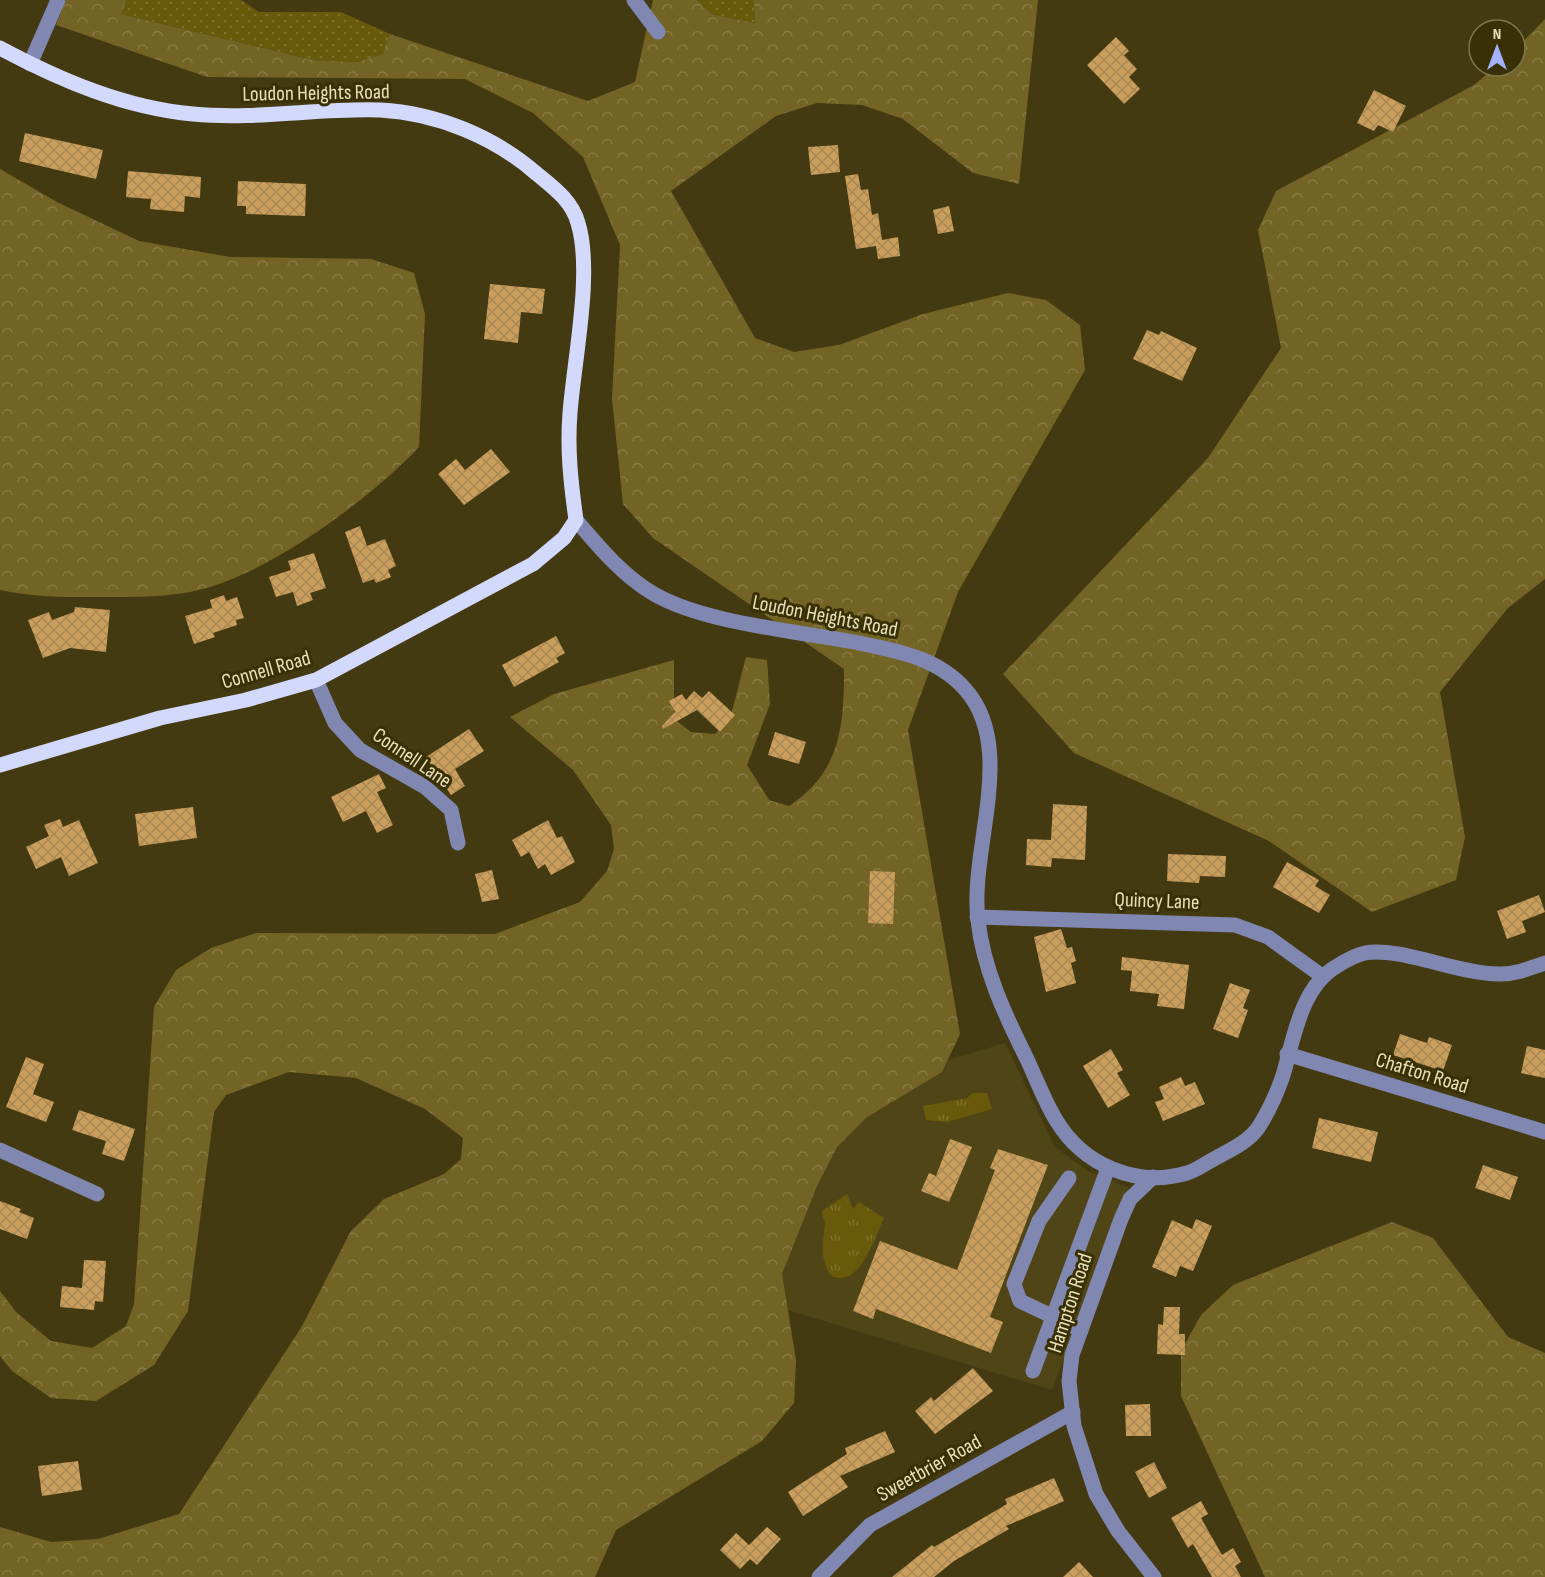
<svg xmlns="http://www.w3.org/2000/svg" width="1545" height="1577" font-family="'Sofia Sans Condensed',sans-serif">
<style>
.built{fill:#504516}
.grass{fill:url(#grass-dots)}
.forest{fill:url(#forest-crowns)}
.park{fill:url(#park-tufts)}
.building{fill:url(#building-cross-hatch)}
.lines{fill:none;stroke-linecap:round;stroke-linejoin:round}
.minor{stroke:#8088b2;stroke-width:15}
.major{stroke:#d2d9fb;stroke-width:15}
.labels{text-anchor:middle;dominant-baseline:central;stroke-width:6;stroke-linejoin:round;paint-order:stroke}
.street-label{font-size:21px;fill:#e8e0bb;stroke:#393005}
</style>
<defs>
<pattern id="grass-dots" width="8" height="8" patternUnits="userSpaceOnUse" patternTransform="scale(1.5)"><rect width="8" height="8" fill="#69590a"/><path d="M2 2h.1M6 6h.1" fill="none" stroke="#7e712c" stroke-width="1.8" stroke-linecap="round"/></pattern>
<pattern id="forest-crowns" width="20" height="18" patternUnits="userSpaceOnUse" patternTransform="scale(1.5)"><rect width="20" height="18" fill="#736425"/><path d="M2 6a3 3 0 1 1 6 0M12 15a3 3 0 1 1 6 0" fill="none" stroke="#877a43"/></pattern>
<pattern id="park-tufts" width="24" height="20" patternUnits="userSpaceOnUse" patternTransform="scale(1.5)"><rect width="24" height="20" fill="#69590a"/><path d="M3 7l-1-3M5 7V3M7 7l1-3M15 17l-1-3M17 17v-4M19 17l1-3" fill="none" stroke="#7e712c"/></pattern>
<pattern id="building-cross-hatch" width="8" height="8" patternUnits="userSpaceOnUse" patternTransform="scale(1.5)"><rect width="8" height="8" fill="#ca9e5c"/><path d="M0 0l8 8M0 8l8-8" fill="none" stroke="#a98753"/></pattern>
</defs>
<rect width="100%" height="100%" fill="#443a11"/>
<!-- built -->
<polygon class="built" points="1005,1043 1055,1147 1088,1171 1129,1188 1052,1390 768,1304 831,1095"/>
<!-- grass -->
<g class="grass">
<polygon points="127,0 241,0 259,12 341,12 390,34 382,54 358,62 313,60 121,14"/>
<polygon points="697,0 754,0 755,23 712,14"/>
</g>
<!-- forest -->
<g class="forest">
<path d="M66,0H127L121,14L313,60L358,62L382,54L390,34L588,101L635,82L653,0H697L712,14L755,23L754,0H1038L1019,184L973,173L903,119L862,105L817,103L776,116L671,191L755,338L794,352L839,345L923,314L1008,293L1046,300L1080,325L1085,370L958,592L908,730L960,1034L942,1072L867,1117L837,1147L817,1186L782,1274L796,1360L794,1403L762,1441L616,1530L595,1577H0V1527L51,1542L98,1539L179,1514L301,1328L351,1231L384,1199L444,1174L461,1159L463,1138L425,1109L356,1078L289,1072L226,1095L214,1112L188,1311L154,1365L96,1401L51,1398L12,1371L0,1356V1291L17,1313L51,1341L92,1348L126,1326L134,1304L154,1007L176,970L211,948L256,933L495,934L580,902L607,871L614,849L611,825L573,770L510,717L554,694L674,660V719L691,732L715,734L730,719L746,657L767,660L770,704L747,765L769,800L789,806C841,772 844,725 844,669L653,538L623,504L612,399L620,245L583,157L533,113L465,79L207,77L56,25Z"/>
<polygon points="1545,19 1545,579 1508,608 1440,692 1465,837 1456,880 1372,912 1269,841 1074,753 1003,674 1208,458 1281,348 1258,230 1276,191 1474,85 1497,66 1515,66 1515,50"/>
<path d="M0,169L57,202L139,241L230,257L371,259L414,273L425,314L419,447C370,499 270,573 199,590C165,598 130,597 95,597C62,597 32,597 0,590Z"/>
<polygon points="1392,1222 1433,1238 1508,1337 1545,1353 1545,1577 1265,1577 1181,1396 1181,1351 1201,1315 1233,1285"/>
</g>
<!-- park -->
<g class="park">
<polygon points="973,1093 987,1093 992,1109 947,1122 926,1120 923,1106 967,1098"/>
<path d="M847,1194L853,1209L859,1202L884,1218C874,1238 860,1289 831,1276C819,1257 823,1244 825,1224C825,1220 822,1216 822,1211Z"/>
</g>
<!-- building -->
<g class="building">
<polygon points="1116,37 1129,51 1124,55 1137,69 1129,77 1140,89 1124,104 1087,65"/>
<polygon points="1374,90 1406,106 1393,132 1378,125 1374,131 1357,123"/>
<polygon points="25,133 103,150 96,179 19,161"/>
<polygon points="838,145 840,172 811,175 808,147"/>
<polygon points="128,171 201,177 200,198 185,196 184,212 150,209 151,199 126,197"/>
<polygon points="858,174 861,190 868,189 872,215 878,213 882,240 898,237 900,256 878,259 876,246 856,249 845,176"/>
<polygon points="238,181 306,184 305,216 246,214 246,206 237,206"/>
<polygon points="949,206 954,231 938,234 933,210"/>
<polygon points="490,284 545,289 542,314 521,312 518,343 484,339"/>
<polygon points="1147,330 1159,335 1161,331 1197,348 1182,381 1133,359"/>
<polygon points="491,449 510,472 464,505 438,474 456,459 465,470"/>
<polygon points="360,526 367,546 385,539 396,566 388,570 391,577 376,583 374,579 363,583 345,532"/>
<polygon points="314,553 326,588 310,593 313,600 297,606 293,592 276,597 269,577 291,570 288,561"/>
<polygon points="224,595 226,601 237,597 244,618 236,620 237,625 213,633 215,637 194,644 185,616 212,608 210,600"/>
<polygon points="75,607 110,610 106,652 70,648 43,658 28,620 49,612 52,620 74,612"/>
<polygon points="556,636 565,653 556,658 559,662 514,687 502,665"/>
<polygon points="694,691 702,698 709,691 735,715 720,732 697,710 663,729 662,726 675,712 669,701 682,694 686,700"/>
<polygon points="469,729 484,751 455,769 465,786 451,795 426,757"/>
<polygon points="775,732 806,742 799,764 768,755"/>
<polygon points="379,774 386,788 377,792 393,825 377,833 366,811 343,822 331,797"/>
<polygon points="1053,804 1087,806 1085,860 1052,858 1051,867 1026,865 1027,839 1051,840"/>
<polygon points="193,807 197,838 139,846 135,814"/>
<polygon points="60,819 63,827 79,820 98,863 69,876 61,857 36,869 26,847 49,836 44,825"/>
<polygon points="548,820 557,838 562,836 575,862 551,875 545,864 538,869 529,852 521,857 512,840"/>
<polygon points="1168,854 1226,856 1225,877 1200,876 1199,883 1167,881"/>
<polygon points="1287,862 1319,880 1315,886 1330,895 1319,913 1273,887"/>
<polygon points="492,870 499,899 482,902 475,874"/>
<polygon points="870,871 895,872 893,924 868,923"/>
<polygon points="1539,895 1545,912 1522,921 1526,932 1507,939 1497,911"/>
<polygon points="1061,929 1067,948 1072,947 1076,961 1071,963 1076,983 1046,992 1034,937"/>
<polygon points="1122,957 1189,965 1184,1009 1157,1006 1159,994 1130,991 1132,971 1121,970"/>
<polygon points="1230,983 1250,990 1243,1008 1248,1010 1238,1038 1213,1029"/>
<polygon points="1400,1034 1427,1043 1429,1037 1452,1045 1443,1071 1393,1055"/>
<polygon points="1527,1046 1545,1050 1545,1078 1521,1073"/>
<polygon points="1111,1049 1123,1070 1117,1073 1130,1095 1108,1108 1083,1066"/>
<polygon points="26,1057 44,1064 33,1094 54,1102 46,1122 6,1107"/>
<polygon points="1181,1077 1185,1086 1195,1082 1205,1104 1163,1121 1155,1102 1164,1099 1159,1087"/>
<polygon points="79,1110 135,1129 124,1161 102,1154 106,1141 72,1130"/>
<polygon points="1319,1118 1378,1132 1371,1162 1312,1148"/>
<polygon points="950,1139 972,1147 949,1202 921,1191 929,1173 936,1176"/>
<polygon points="998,1149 1048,1165 990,1317 1003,1322 991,1353 876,1309 873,1319 853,1311 880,1241 957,1270 995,1170 990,1168"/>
<polygon points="1483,1165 1518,1177 1510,1200 1475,1188"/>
<polygon points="0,1201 21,1209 19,1212 34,1218 27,1239 0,1229"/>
<polygon points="1196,1219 1212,1226 1193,1271 1180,1266 1176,1277 1152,1267 1172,1220 1192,1229"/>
<polygon points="84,1260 106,1261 103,1302 95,1301 94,1310 60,1307 62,1286 82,1288"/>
<polygon points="1164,1307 1180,1307 1179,1334 1185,1334 1185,1355 1157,1354 1158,1324 1163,1325"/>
<polygon points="973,1368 993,1391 935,1434 915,1411 931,1397 934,1401"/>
<polygon points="1150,1404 1151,1436 1126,1436 1125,1405"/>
<polygon points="885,1431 895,1452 840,1476 848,1487 803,1516 788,1492 847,1454 845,1448"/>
<polygon points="78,1461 82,1490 42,1496 38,1466"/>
<polygon points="1154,1462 1167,1488 1149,1498 1135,1472"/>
<polygon points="1054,1478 1064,1501 1006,1526 1009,1529 954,1561 934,1577 892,1577 932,1545 934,1547 1007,1504 1005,1499"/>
<polygon points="1201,1501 1208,1514 1201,1518 1222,1555 1233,1548 1241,1562 1235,1566 1241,1577 1212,1577 1193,1544 1188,1548 1171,1518"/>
<polygon points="767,1527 781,1539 757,1565 750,1559 740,1569 720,1550 736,1533 749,1545"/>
<polygon points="1079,1562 1093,1577 1063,1577"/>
</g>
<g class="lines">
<!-- minor -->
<g class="minor">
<polyline points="634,0 658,32"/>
<polyline points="30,64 58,0"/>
<path d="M576,520C599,547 623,576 654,594C704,623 796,631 854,642C894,650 937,657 965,689C1018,748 969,850 978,920C983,968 1005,1015 1026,1057C1036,1078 1044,1100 1056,1120C1083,1165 1136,1188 1187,1173C1197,1170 1206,1163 1214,1159C1230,1150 1247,1143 1258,1128C1268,1113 1279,1089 1284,1072C1294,1036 1302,986 1337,966C1345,961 1355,955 1365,953C1399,946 1460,975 1501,974C1517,974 1530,968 1545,963"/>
<polyline points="316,680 335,723 360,750 425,787 451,810 458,843"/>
<polyline points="977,917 1235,925 1268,937 1322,976"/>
<polyline points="1287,1054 1545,1132"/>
<polyline points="0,1150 97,1194"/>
<polyline points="1153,1177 1130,1199 1121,1219 1072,1355 1069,1381 1074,1426 1096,1494 1118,1531 1154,1577"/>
<polyline points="1069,1178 1039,1221 1014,1284 1020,1301 1081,1330"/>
<polyline points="1033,1371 1108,1168"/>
<polyline points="819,1577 870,1525 1073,1412"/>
</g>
<!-- major -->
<path class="major" d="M0,48C60,80 125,108 193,114C256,120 318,108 380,110C437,113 495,137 537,174C554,188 572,201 578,223C593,272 574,360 570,413C567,450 571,484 576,520L564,538L533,564L316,680L246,700L160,718L0,765"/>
</g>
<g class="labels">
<!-- street labels -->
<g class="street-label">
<text transform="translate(316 93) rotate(-1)">Loudon Heights Road</text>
<text transform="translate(825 616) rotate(11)">Loudon Heights Road</text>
<text transform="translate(266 670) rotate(-16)">Connell Road</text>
<text transform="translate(412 758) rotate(34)">Connell Lane</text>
<text transform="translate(1157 901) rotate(2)">Quincy Lane</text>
<text transform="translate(1422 1073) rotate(17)">Chafton Road</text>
<text transform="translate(1070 1303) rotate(-72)">Hampton Road</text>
<text transform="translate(929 1468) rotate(-29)">Sweetbrier Road</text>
</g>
</g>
<!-- north arrow -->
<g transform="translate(1497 48)"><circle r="28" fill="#393005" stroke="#7f764e" stroke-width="1.5"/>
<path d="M0-4.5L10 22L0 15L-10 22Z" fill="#a4b1fc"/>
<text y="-9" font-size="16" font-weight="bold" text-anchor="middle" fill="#e8e0bb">N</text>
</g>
</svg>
